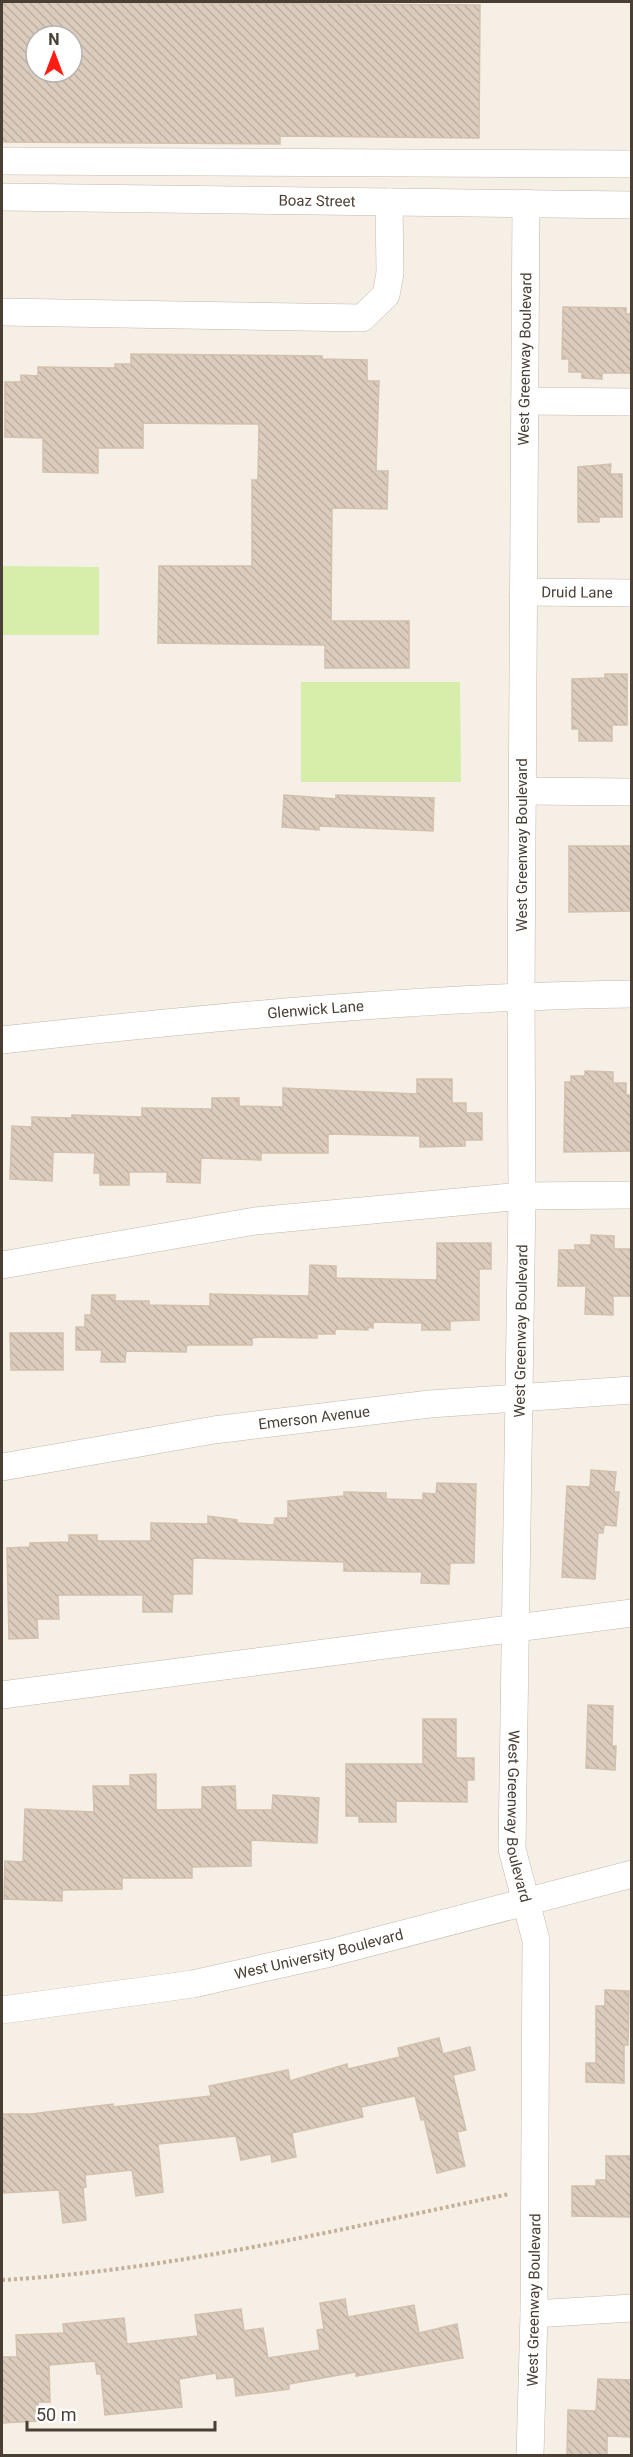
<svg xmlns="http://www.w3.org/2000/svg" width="633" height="2457" font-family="Roboto,sans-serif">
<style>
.pitch{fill:#d7eeab}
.building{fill:url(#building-back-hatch);stroke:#d3c0ad;stroke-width:1.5;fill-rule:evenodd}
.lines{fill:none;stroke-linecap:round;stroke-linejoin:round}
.minor-casing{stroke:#c5b8ab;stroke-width:28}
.path{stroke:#c5b097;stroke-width:4;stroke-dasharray:3 3;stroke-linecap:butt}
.minor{stroke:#fff;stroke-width:27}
.labels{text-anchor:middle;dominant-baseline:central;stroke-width:6;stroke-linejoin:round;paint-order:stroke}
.street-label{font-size:15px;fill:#493f35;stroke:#fff}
</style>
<defs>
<pattern id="building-back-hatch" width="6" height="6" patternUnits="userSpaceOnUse" patternTransform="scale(1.5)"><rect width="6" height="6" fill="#dbccbd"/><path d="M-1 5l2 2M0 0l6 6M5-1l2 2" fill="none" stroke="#bdb0a3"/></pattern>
</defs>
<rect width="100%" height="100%" fill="#f5efe6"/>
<!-- pitch -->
<g class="pitch">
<polygon points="2,566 99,567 99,635 2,635"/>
<polygon points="301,682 460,682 461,782 301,782"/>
</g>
<!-- building -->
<g class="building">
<path d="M2,2L480,5L479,138L280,136V144L2,142ZM36,36H72V72H36Z"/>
<polygon points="563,307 626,308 626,314 632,314 632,373 602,373 602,379 582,378 582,372 569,372 569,359 562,359"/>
<polygon points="131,354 322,356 322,359 367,360 367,381 379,381 376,471 388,471 387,509 332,508 331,621 409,621 409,668 325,668 325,645 158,643 159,566 252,566 252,480 258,480 259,424 143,423 143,448 98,448 98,473 43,472 43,438 5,437 5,382 21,382 21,375 38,376 38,367 115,368 115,364 131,364"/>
<polygon points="611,464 610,474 622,474 622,517 599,517 599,522 578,522 578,467"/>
<polygon points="605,674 627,674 627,725 612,725 612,741 579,741 579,729 572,729 572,679 605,678"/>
<polygon points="284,795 336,799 336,795 434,798 433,831 319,826 319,830 282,827"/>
<polygon points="569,846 632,846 632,911 569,912"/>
<polygon points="585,1071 613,1072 613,1083 626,1083 626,1095 632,1095 632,1151 564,1152 565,1082 571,1082 571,1076 585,1076"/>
<polygon points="417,1079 452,1079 452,1103 466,1103 466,1113 482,1113 482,1140 465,1140 465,1146 420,1147 420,1136 328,1134 328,1153 261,1153 261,1160 201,1158 200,1183 167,1182 167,1172 129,1172 129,1185 100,1185 100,1173 94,1173 95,1153 53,1152 52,1181 10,1179 12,1126 32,1127 32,1117 72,1118 72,1115 142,1117 142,1108 212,1109 212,1098 239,1098 239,1106 283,1107 283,1088 417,1094"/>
<polygon points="591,1235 614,1236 614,1249 632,1249 632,1296 613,1296 613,1315 585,1314 586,1286 558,1286 559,1250 575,1250 575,1245 591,1245"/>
<polygon points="437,1243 491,1243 491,1269 479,1269 479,1320 450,1321 450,1330 422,1330 422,1323 373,1322 373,1328 368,1327 368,1330 335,1329 335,1334 317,1334 317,1338 259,1337 252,1338 252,1345 187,1345 186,1352 126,1351 125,1362 101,1362 102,1350 76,1350 76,1327 85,1327 85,1315 91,1315 92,1295 115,1295 115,1301 149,1301 149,1305 210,1306 210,1294 309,1296 310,1265 336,1266 336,1278 437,1280"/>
<polygon points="10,1333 63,1333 63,1370 11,1370"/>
<polygon points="591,1470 616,1472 614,1492 619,1492 616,1526 604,1525 603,1533 598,1533 595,1579 562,1577 567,1486 590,1487"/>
<polygon points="437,1483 476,1484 474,1563 450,1563 449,1584 421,1583 422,1572 344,1571 344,1562 193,1558 192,1594 173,1594 172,1612 143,1612 143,1595 58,1595 59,1619 37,1619 38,1638 9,1639 7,1548 30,1547 30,1543 69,1542 69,1535 97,1535 97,1541 151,1541 151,1523 208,1524 208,1516 237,1520 237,1523 274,1525 275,1518 288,1518 288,1501 344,1496 344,1492 386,1493 386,1499 423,1500 423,1493 436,1494"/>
<polygon points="588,1705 613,1706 612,1746 616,1746 615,1770 586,1768"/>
<polygon points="423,1719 456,1719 456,1758 474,1758 474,1780 467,1780 467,1802 396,1801 396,1822 359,1822 359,1816 346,1816 346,1764 423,1764"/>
<polygon points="156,1774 156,1810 202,1809 202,1787 235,1786 236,1810 272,1810 273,1795 319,1798 317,1843 251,1840 251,1866 192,1867 192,1878 122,1878 122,1889 62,1890 62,1901 4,1899 5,1861 23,1862 25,1809 94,1812 93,1786 130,1786 130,1775"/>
<polygon points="605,1990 629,1991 628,2045 624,2045 624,2083 586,2082 586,2063 596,2063 596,2006 605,2006"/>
<polygon points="439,2038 443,2054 470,2047 475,2070 453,2075 466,2130 457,2132 465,2166 437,2173 424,2119 421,2120 415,2096 361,2107 363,2117 292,2133 296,2157 272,2162 271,2154 241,2160 236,2136 158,2144 163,2192 136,2196 132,2170 85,2175 86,2187 83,2188 86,2220 63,2223 59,2190 2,2193 2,2114 31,2114 113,2104 113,2107 211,2096 209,2086 288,2070 290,2081 347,2064 348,2069 400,2057 398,2048"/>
<polygon points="606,2156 632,2156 632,2217 572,2216 572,2186 596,2186 596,2180 606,2180"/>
<polygon points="345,2299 348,2317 414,2305 419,2333 457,2324 463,2358 356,2376 356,2372 289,2384 289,2389 236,2396 234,2377 217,2379 216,2373 179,2379 182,2407 105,2415 101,2374 97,2374 95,2361 49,2365 50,2402 38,2402 39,2421 2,2423 2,2357 17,2357 16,2335 64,2333 63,2324 124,2318 127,2344 198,2336 195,2315 241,2309 244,2331 263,2328 268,2358 320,2350 317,2330 324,2329 320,2303"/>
<polygon points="598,2379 632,2380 632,2437 607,2436 607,2456 567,2455 568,2410 596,2411"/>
</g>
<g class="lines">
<defs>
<g id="minor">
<polyline points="2,161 632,164"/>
<path id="s1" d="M2,197L632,205"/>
<path id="s2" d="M526,203L521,996L522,1196L512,1849L536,1940L534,2314L530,2456"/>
<polyline points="2,312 362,318 386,295 390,273 389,202"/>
<polyline points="525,401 632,402"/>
<path id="s3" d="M523,592L632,593"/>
<polyline points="523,791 632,792"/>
<path id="s4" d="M2,1040C211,1017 421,997 632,994"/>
<polyline points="2,1265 255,1221 522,1196 632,1195"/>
<path id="s5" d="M2,1467L214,1430L430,1404L632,1390"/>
<polyline points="2,1695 632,1613"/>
<path id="s6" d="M2,2010L193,1984L330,1953L632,1874"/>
<polyline points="534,2314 632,2308"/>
</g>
</defs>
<!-- minor casing -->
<use href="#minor" class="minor-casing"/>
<!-- path -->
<path class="path" d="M2,2280C173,2270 341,2229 509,2194"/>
<!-- minor -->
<use href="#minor" class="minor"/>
</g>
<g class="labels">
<!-- street labels -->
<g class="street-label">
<text stroke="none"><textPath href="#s1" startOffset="315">Boaz Street</textPath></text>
<text transform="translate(525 359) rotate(-89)">West Greenway Boulevard</text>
<text stroke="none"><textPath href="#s3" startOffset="54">Druid Lane</textPath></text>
<text transform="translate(522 845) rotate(-90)">West Greenway Boulevard</text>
<text stroke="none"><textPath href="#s4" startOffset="315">Glenwick Lane</textPath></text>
<text transform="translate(521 1331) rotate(-89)">West Greenway Boulevard</text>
<text stroke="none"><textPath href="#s5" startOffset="316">Emerson Avenue</textPath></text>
<text stroke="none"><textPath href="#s2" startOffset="1614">West Greenway Boulevard</textPath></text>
<text stroke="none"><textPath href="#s6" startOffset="322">West University Boulevard</textPath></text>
<text transform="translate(534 2300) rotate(-89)">West Greenway Boulevard</text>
</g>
</g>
<!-- border -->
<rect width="633" height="2457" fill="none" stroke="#493f35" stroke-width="6"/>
<!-- north arrow -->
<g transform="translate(54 54)"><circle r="28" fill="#ffffff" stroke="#b6b2ae" stroke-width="1.5"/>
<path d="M0-4.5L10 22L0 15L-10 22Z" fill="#ff1c13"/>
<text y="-9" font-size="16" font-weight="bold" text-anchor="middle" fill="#493f35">N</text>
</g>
<!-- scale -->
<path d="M27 2421v9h188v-9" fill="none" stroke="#493f35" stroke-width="3"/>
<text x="36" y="2421" font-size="18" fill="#493f35" stroke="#ffffff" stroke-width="4.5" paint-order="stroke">50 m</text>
</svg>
